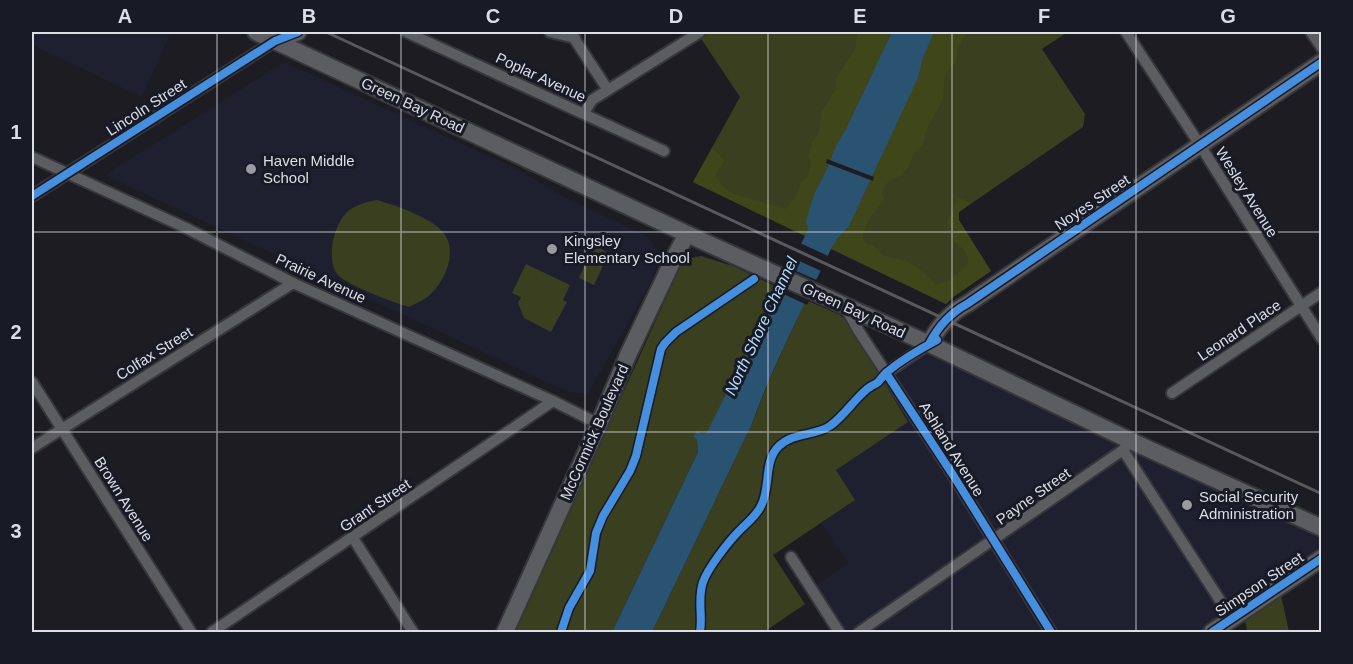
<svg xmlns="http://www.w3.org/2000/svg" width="1353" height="664" font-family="Helvetica,sans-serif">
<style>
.built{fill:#1e2030}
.green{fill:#393f1f}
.forest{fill:#3f4619}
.water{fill:#295371}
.pier{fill:#1c1c22}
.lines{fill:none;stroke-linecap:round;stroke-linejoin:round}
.street-casing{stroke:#36363b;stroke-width:14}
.secondary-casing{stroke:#36363b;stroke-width:20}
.street{stroke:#5c5d61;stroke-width:10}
.secondary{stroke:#5c5d61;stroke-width:16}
.rail{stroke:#58585d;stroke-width:3}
.cycleway-casing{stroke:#181a26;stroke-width:11}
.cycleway{stroke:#468fdf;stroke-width:8}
.grid{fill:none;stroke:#dcdee6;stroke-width:1.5;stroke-opacity:0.55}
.poi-dot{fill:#999aa1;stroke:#181a26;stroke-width:2}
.labels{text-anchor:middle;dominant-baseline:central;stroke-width:6;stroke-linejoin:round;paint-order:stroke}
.street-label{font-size:15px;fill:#dcdee6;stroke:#181a26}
.poi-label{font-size:15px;fill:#dcdee6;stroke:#181a26;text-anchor:start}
.water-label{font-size:16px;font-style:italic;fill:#b4ddfe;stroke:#181a26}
.neatline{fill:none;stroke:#dcdee6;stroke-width:2}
.grid-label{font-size:20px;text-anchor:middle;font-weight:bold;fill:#dcdee6}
</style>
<rect width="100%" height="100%" fill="#1c1c22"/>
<!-- built -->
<g class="built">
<polygon points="32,32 171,32 142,97 32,45"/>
<polygon points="284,62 515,168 566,198 647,236 660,253 652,280 588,394 568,392 105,175"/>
<polygon points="929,344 1321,528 1321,558 1212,632 839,632 811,589 849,563 821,523 855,500 836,470 908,422 880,377"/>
</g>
<!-- green -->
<g class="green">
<polygon points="709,32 1068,32 1042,49 1085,114 1083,127 959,212 959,221 991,271 953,297 946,304 693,182 740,97 700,37"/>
<path d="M377,200C395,205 426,216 440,229C461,248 445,284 426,298C421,301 415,304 409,307C395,303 346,285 337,274C326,259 334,224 347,212C355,205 366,202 377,200Z"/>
<polygon points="594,245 609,253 594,285 579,278"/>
<polygon points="701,256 733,266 779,288 707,433 693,437 697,440 698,452 612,632 515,632 680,267 690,258"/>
<polygon points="526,264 570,285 563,300 567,302 551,332 524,318 518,303 521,297 512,293"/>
<path d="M806,300L840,315L847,321L908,422L836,470L855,500L773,555L805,604L764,632H652L751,426C767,383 786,342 806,300Z"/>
<polygon points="1281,595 1289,632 1247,632 1245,620"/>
</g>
<!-- forest -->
<g class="forest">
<polygon points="859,32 892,32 846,129 836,146 825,173 814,194 806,221 809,229 805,236 693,182 712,148 725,160 715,175 725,188 731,193 785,209 795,198 802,181 807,177 810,169 811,165 808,157 812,142 819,132 822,111 835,90 836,79 856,47 856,40"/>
<path d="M934,32H967L958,49L957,60L945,75L943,99L926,131L923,144L914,154L908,168L902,175L889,181L884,187L882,192L884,201C878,206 856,235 865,243C867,245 871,244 874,245C885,262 893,255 908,262C920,268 927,276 935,284C949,284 959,273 968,263C968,252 961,246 953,241L951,228L947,222C951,213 958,205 955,195L964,199L970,204L959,212V220L991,271L953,297L946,304L831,249L837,239L849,226L918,78L923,58Z"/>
</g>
<!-- water -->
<path class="water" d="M892,32H934L923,58L918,78L849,226L837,239L831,249C803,308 773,365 751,426L652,632H612L698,452L697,440L693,437L697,431L702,434L707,432L805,236L808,229L806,221L814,194L825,173L836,146L846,129Z"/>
<!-- pier -->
<g class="pier">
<polygon points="827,159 874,177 873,181 826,163"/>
<polygon points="800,243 828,256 821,271 793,258"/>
<polygon points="787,267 819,281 807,305 775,290"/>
</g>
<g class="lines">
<defs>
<g id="street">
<polyline points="406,32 664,151"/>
<polyline points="550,32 575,38"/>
<polyline points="570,32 608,90"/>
<polyline points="1126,32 1200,145 1322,339"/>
<polyline points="1311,32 1322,48"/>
<polyline points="584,113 592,100 700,32"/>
<polyline points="32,157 186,228 293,283 553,401 599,424"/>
<polyline points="32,196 275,41"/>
<polyline points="845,306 858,330 953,475 1051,632"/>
<polyline points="886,373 929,344"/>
<polyline points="32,382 191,632"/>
<polyline points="1172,393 1322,292"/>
<polyline points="32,448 293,283"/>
<polyline points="1123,450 1232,619"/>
<polyline points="353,538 413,632"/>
<polyline points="791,557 839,632"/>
<polyline points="212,632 553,401"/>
<polyline points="859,632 1123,450 1131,441"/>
</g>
<g id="secondary">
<polyline points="256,32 687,234 940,349 1131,441 1322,528"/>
<polyline points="275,41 298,32"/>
<path d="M929,344C938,327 950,313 967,304L1322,62"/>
<polyline points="505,632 599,424 628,355 675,256 687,234"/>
<polyline points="1212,632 1322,558"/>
</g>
</defs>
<!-- street casing -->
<use href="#street" class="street-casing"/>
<!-- secondary casing -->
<use href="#secondary" class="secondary-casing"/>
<!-- street -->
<use href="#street" class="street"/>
<!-- secondary -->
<use href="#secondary" class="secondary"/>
<!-- rail -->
<polyline class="rail" points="326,32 1322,494"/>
<defs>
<g id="cycleway">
<polyline points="32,196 275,41 298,32"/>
<path d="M929,344C938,327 950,313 967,304L1322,62"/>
<polyline points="886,373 953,475 1051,632"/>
<polyline points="561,632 569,608 590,571 596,533 603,516 630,471 636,456 661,349 665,343 676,332 754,279"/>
<path d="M700,632C703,616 697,599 703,582C708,568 728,542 740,530C747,523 756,516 761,506C771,488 763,461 779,446C794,432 815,436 830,426C844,416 853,401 866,390C869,387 874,385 877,383C881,380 883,375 887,372C899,362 922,348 937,340"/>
<polyline points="1212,632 1322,558"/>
</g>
</defs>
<!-- cycleway casing -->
<use href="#cycleway" class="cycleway-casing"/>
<!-- cycleway -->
<use href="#cycleway" class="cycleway"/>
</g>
<!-- grid -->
<path class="grid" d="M217,32V632M401,32V632M585,32V632M768,32V632M952,32V632M1136,32V632M32,232H1322M32,432H1322"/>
<!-- markers -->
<g class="poi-dot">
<circle cx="251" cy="169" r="6"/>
<circle cx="552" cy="249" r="6"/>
<circle cx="1187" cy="505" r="6"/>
</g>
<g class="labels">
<!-- street labels -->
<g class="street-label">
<text transform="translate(541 77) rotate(25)">Poplar Avenue</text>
<text transform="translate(413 105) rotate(25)">Green Bay Road</text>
<text transform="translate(146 107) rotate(-33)">Lincoln Street</text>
<text transform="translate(1247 192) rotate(58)">Wesley Avenue</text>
<text transform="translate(1092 202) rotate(-34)">Noyes Street</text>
<text transform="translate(321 278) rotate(25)">Prairie Avenue</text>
<text transform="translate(854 310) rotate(25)">Green Bay Road</text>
<text transform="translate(1239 330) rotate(-34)">Leonard Place</text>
<text transform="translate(154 353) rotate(-32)">Colfax Street</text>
<text transform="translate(594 432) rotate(-66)">McCormick Boulevard</text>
<text transform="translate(952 449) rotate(58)">Ashland Avenue</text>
<text transform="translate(1033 496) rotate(-35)">Payne Street</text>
<text transform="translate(124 499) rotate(58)">Brown Avenue</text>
<text transform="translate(375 505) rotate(-34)">Grant Street</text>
<text transform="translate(1259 584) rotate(-34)">Simpson Street</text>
</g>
<!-- poi labels -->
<g class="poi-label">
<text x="263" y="160">Haven Middle<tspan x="263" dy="17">School</tspan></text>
<text x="564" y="240">Kingsley<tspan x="564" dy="17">Elementary School</tspan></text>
<text x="1199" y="496">Social Security<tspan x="1199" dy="17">Administration</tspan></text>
</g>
<!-- water labels -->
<g class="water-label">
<text transform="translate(761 326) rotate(-65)">North Shore Channel</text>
</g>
</g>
<!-- border -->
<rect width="1353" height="664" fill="none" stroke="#181a26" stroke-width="66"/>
<rect x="33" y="33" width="1287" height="598" class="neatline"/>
<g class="grid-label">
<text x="125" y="23">A</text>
<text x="309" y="23">B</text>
<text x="493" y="23">C</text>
<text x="676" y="23">D</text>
<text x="860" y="23">E</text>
<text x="1044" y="23">F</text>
<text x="1228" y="23">G</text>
<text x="16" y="139">1</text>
<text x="16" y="339">2</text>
<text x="16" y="538">3</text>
</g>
</svg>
